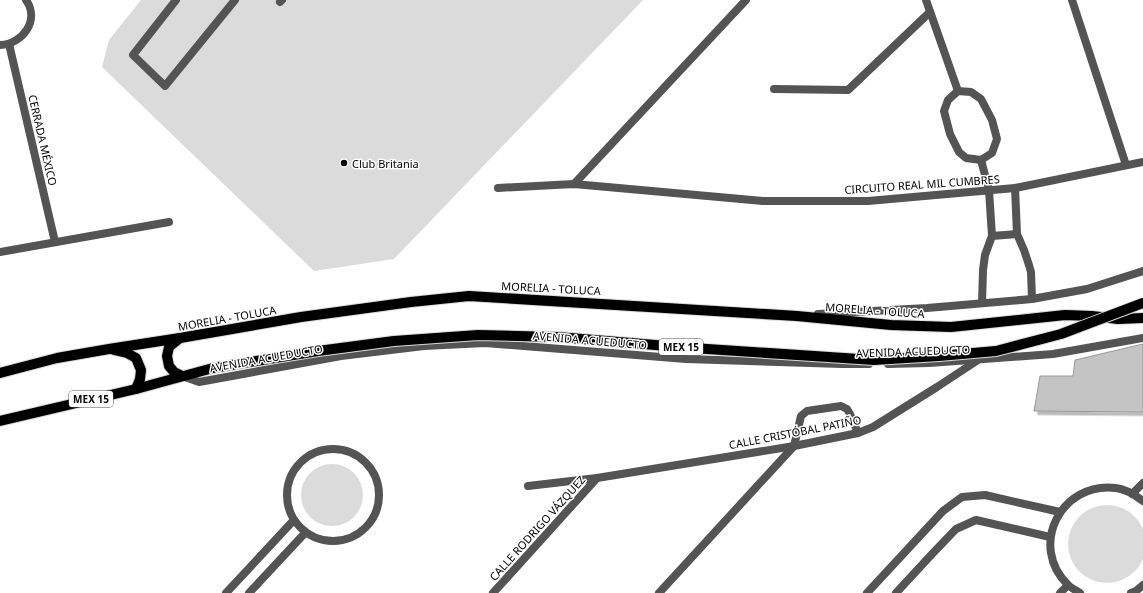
<svg xmlns="http://www.w3.org/2000/svg" width="1143" height="593" font-family="'Noto Sans',sans-serif">
<style>
.green{fill:#dbdbdb}
.building{fill:#c4c4c4;stroke:#989898;filter:url(#shadow)}
.lines{fill:none;stroke-linecap:round;stroke-linejoin:round}
.primary-casing{stroke:#dbdbdb;stroke-width:12}
.service{stroke:#545454;stroke-width:8}
.minor{stroke:#545454;stroke-width:8}
.tertiary{stroke:#545454;stroke-width:8}
.primary{stroke:#000;stroke-width:10}
.primary-bridge-casing{stroke:#dbdbdb;stroke-width:12;stroke-linecap:butt}
.primary-bridge{stroke:#000;stroke-width:10}
.poi-dot{fill:#000;stroke:#fff;stroke-width:1.5}
.labels{text-anchor:middle;dominant-baseline:central;stroke-width:3;stroke-linejoin:round;paint-order:stroke}
.shield{fill:#fff;stroke:#4c4c4c;stroke-width:1}
.shield-label{font-size:10px;font-weight:bold;fill:#000}
.street-label{font-size:11px;fill:#000;stroke:#fff}
.poi-label{font-size:11px;fill:#000;stroke:#fff;text-anchor:start}
</style>
<defs>
<filter id="shadow"><feDropShadow dx="3.5" dy="3.5" stdDeviation="0" flood-color="#0004"/></filter>
</defs>
<rect width="100%" height="100%" fill="#fff"/>
<!-- green -->
<g class="green">
<polygon points="141,0 643,0 394,259 314,271 102,67 109,40"/>
<circle cx="332" cy="495" r="31"/>
<circle cx="1107" cy="544" r="39"/>
</g>
<!-- building -->
<polygon class="building" points="1143,344 1143,412 1034,411 1040,376 1073,376 1075,360"/>
<g class="lines">
<defs>
<g id="primary">
<polyline points="180,338 169,347 167,356 169,366 174,372 182,376"/>
<polyline points="114,350 127,353 136,358 141,370 140,379 136,389"/>
<polyline points="0,373 57,358 109,349 180,338 301,317 411,302 469,296 797,316 891,325 951,327 1065,315 1092,316 1118,319 1143,318"/>
<polyline points="0,421 136,389 213,368"/>
</g>
</defs>
<!-- primary casing -->
<use href="#primary" class="primary-casing"/>
<!-- service -->
<g class="service">
<polyline points="176,0 133,55 165,86 235,0"/>
<polyline points="280,2 282,0"/>
</g>
<!-- minor -->
<g class="minor">
<polyline points="926,0 958,91"/>
<polyline points="1072,0 1126,165"/>
<polyline points="9,44 55,242"/>
<path d="M0,45C23,44 40,20 26,0"/>
<polyline points="774,89 848,90 930,12"/>
<polygon points="958,91 971,92 981,99 992,120 997,139 992,153 981,160 966,158 959,152 950,134 944,111 948,100"/>
<polyline points="981,160 989,190 992,236 985,255 983,270 982,303"/>
<polyline points="574,184 746,0"/>
<polyline points="498,188 574,184 763,201 868,201 1015,188 1143,162"/>
<polyline points="1015,188 1017,234 1024,250 1029,265 1031,272 1032,299"/>
<polyline points="992,236 1017,234"/>
<polyline points="0,252 169,222"/>
<circle cx="333" cy="495" r="46"/>
<polyline points="528,486 597,478 794,446 858,433 873,427 937,387 978,360"/>
<polyline points="226,593 293,521"/>
<polyline points="249,593 305,533"/>
<polyline points="493,593 597,478"/>
<polyline points="659,593 794,446 801,416 807,411 841,406 847,409 850,414 858,433"/>
<polyline points="867,593 943,511 962,497 985,495 1060,512"/>
<polyline points="896,593 933,553 956,529 976,520 1050,537"/>
</g>
<!-- tertiary -->
<g class="tertiary">
<polyline points="818,314 927,308 1032,299 1087,289 1143,271"/>
<polyline points="888,364 929,363 1053,354 1143,338"/>
<polyline points="182,376 199,382 341,356 424,346 485,343 686,359 842,364 869,364"/>
<polyline points="1132,494 1143,483"/>
<polyline points="1060,593 1068,585"/>
<path d="M1080,593C1076,590 1071,588 1068,585C1028,546 1061,481 1116,488C1126,489 1135,495 1143,501"/>
<polyline points="1131,593 1136,591 1143,585"/>
</g>
<!-- primary -->
<use href="#primary" class="primary"/>
<defs>
<polyline id="primary-bridge" points="213,368 318,351 394,341 478,335 558,337 692,348 874,360 939,356 996,351 1061,334 1143,303"/>
</defs>
<!-- primary-bridge casing -->
<use href="#primary-bridge" class="primary-bridge-casing"/>
<!-- primary-bridge -->
<use href="#primary-bridge" class="primary-bridge"/>
</g>
<!-- markers -->
<circle class="poi-dot" cx="344" cy="163" r="4"/>
<g class="labels">
<!-- shield labels -->
<g class="shield">
<rect x="659" y="339" width="44" height="16" rx="3"/>
<rect x="69" y="391" width="44" height="16" rx="3"/>
</g>
<g class="shield-label">
<text x="681" y="347">MEX 15</text>
<text x="91" y="399">MEX 15</text>
</g>
<!-- street labels -->
<g class="street-label">
<text transform="translate(43 140) rotate(77)">CERRADA MÉXICO</text>
<text transform="translate(922 184) rotate(-4)">CIRCUITO REAL MIL CUMBRES</text>
<text transform="translate(551 288) rotate(3)">MORELIA - TOLUCA</text>
<text transform="translate(875 310) rotate(4)">MORELIA - TOLUCA</text>
<text transform="translate(227 318) rotate(-10)">MORELIA - TOLUCA</text>
<text transform="translate(590 340) rotate(5)">AVENIDA ACUEDUCTO</text>
<text transform="translate(913 351) rotate(-2)">AVENIDA ACUEDUCTO</text>
<text transform="translate(266 358) rotate(-10)">AVENIDA ACUEDUCTO</text>
<text transform="translate(795 432) rotate(-11)">CALLE CRISTÓBAL PATIÑO</text>
<text transform="translate(537 528) rotate(-48)">CALLE RODRIGO VÁZQUEZ</text>
</g>
<!-- poi labels -->
<g class="poi-label">
<text x="352" y="163">Club Britania</text>
</g>
</g>
</svg>
